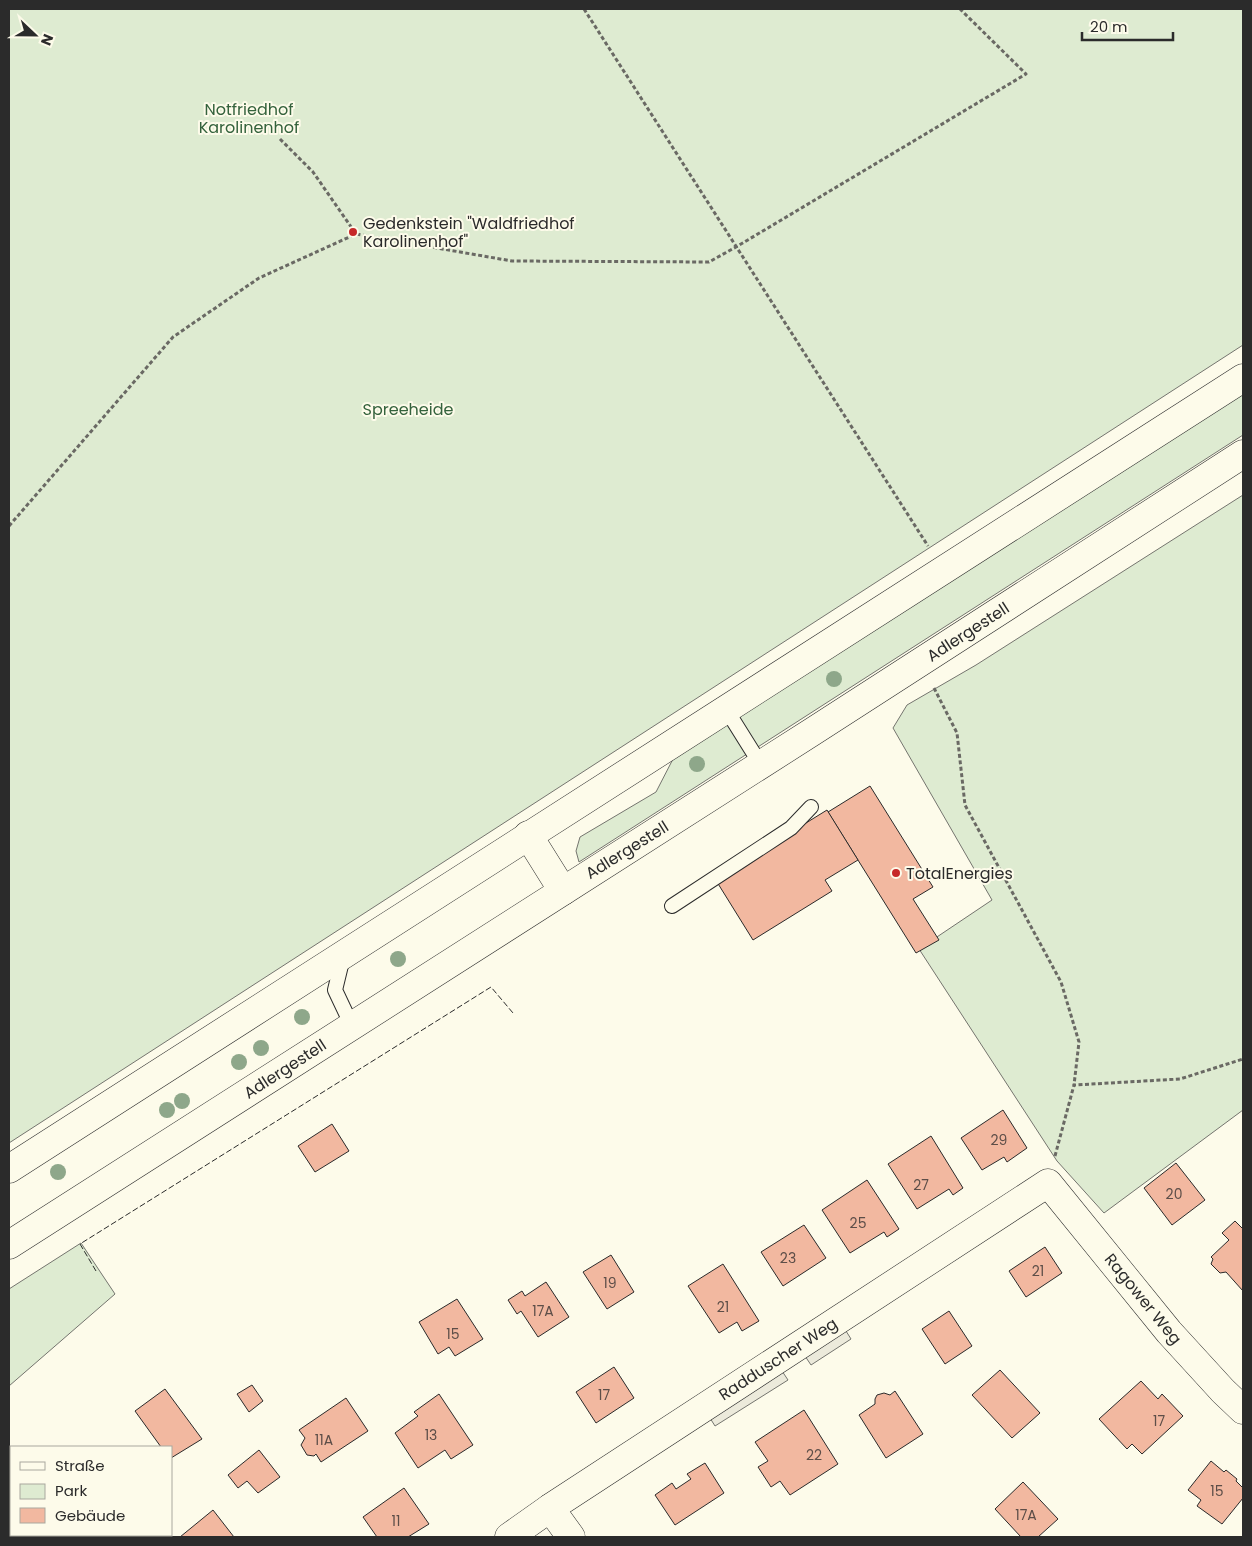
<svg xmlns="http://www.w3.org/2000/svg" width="1252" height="1546" font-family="Poppins,sans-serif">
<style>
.green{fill:#deebd1;stroke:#74746e}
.parking{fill:#eceadb;stroke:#74746e}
.building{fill:#f2b8a0;stroke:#2b2b2b}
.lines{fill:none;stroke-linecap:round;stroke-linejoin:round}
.lane-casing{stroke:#2b2b2b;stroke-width:16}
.street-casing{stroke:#2b2b2b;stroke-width:29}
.secondary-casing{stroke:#2b2b2b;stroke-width:29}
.path{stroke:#6a6964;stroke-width:3;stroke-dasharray:4 2.5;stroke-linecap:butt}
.lane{stroke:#fdfbea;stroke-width:14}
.street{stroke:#fdfbea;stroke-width:28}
.secondary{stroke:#fdfbea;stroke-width:28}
.fence{stroke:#2b2b2b;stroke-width:1;stroke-dasharray:6 2.5;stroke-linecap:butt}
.tree{fill:#8ea78a}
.poi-dot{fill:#c62828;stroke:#fdfbea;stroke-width:2}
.labels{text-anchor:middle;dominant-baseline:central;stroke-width:4;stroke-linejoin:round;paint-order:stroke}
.number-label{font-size:14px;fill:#5d4e48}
.park-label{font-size:16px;fill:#34623c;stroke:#fdfbea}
.poi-label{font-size:16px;fill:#2b2b2b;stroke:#fdfbea;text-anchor:start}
.street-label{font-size:16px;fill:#2b2b2b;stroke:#fdfbea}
</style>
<rect width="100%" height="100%" fill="#fdfbea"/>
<!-- green -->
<g class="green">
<polygon points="9,9 1243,9 1243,345 9,1143"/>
<polygon points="1243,394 1243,435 579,862 576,851 580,837 656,792 673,759"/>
<polygon points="1243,495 1243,1110 1104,1213 1057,1161 919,949 992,900 893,728 907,705 976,665"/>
<polygon points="81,1243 115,1294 9,1386 9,1289"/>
</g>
<!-- parking -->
<g class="parking">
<polygon points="846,1331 851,1339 811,1365 805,1356"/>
<polygon points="782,1371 788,1380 715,1426 710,1418"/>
</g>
<!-- building -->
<g class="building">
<polygon points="870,786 933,887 913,899 939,940 916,953 828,812"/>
<polygon points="827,810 858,860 825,880 832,891 753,940 712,874 793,831"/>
<polygon points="1003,1110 1027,1148 1007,1162 1004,1157 982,1170 961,1138"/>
<polygon points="332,1124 349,1151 315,1172 298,1146"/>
<polygon points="931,1136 963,1188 953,1195 949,1189 917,1209 888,1164"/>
<polygon points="1176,1163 1205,1200 1172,1225 1144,1188"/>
<polygon points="867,1180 899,1229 887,1237 884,1232 850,1253 822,1210"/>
<polygon points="1235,1221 1243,1229 1243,1291 1226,1272 1220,1273 1211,1264 1213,1259 1211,1257 1229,1240 1222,1233"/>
<polygon points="804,1225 826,1258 783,1286 761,1252"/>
<polygon points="1045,1247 1062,1273 1026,1297 1009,1271"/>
<polygon points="611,1255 634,1292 607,1309 583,1272"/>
<polygon points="723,1264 759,1321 742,1331 737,1322 719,1333 688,1286"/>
<polygon points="546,1282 569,1317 538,1337 521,1311 517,1314 508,1300 522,1291 525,1296"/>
<polygon points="457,1299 483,1339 455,1356 449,1347 438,1354 419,1322"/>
<polygon points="949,1311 972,1346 945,1364 922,1329"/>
<polygon points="614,1367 634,1398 596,1423 576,1392"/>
<polygon points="1000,1370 1040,1413 1012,1438 972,1395"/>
<polygon points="1141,1381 1158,1399 1162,1394 1183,1416 1142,1454 1132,1444 1127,1449 1099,1419"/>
<polygon points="252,1385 263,1401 249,1412 237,1394"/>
<polygon points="165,1389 202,1439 171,1458 171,1447 161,1447 135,1411"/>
<polygon points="895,1391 923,1434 886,1458 859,1415 875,1404 875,1399 877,1395 884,1393 890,1395"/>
<polygon points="439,1394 473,1445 451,1459 445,1450 418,1468 395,1433 418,1416 414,1412"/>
<polygon points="346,1398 368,1431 321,1462 316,1454 314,1456 307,1455 301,1445 305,1438 299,1430"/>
<polygon points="804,1410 838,1464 790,1495 780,1481 771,1487 758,1467 768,1461 755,1442"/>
<polygon points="259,1450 280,1477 258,1493 247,1481 238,1488 228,1475"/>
<polygon points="1211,1461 1224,1472 1226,1470 1237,1479 1236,1481 1243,1488 1243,1498 1222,1524 1197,1506 1201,1500 1188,1490"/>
<polygon points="705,1463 724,1493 675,1525 655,1495 672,1483 676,1489 691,1479 687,1474"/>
<polygon points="1023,1482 1058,1519 1038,1537 1021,1537 995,1509"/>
<polygon points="404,1488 429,1524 408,1537 377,1537 363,1517"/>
<polygon points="213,1510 234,1537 180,1537"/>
<polygon points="9,1526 11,1529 11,1535 16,1535 18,1537 9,1537"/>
<polygon points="33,1535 57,1535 54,1537 35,1537"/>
</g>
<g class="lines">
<defs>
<g id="lane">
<polyline points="726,709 761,765"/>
<polyline points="672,906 791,828 811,807"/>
<polyline points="343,957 335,990 352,1026"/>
</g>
<g id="street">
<polyline points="550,1508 571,1537"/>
<polyline points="509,1537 550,1508 1048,1183 1169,1332 1223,1391 1243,1410"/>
</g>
<g id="secondary">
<polyline points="528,835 563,891"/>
<polyline points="9,1169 1243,378"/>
<polyline points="9,1245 812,732 1243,454"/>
</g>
</defs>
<!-- lane casing -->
<use href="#lane" class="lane-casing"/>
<!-- street casing -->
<use href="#street" class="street-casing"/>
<!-- secondary casing -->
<use href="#secondary" class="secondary-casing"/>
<!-- path -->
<g class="path">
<polyline points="584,9 928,546"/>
<polyline points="280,139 313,172 356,234"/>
<polyline points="9,526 173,337 259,278 356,234 512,261 709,262 736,247 1026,74 960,9"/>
<polyline points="934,688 957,733 965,805 1061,982 1079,1042 1074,1085"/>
<polyline points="1055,1156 1074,1085 1180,1079 1243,1059"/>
</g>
<!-- lane -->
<use href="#lane" class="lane"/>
<!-- street -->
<use href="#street" class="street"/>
<!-- secondary -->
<use href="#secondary" class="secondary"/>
<!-- fence -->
<g class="fence">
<polyline points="96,1271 80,1244 491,987 513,1013"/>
<polyline points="9,1512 11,1515"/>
<polyline points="27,1535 29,1537"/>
</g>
</g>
<!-- trees -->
<g class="tree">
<circle cx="834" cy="679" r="8"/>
<circle cx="697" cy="764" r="8"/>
<circle cx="398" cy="959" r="8"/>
<circle cx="302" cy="1017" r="8"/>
<circle cx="261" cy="1048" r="8"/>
<circle cx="239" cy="1062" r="8"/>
<circle cx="182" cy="1101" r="8"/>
<circle cx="167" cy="1110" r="8"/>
<circle cx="58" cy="1172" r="8"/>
</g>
<!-- markers -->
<g class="poi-dot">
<circle cx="353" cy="232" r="5"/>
<circle cx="896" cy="873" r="5"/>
</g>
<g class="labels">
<!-- number labels -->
<g class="number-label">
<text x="999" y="1140">29</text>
<text x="921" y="1185">27</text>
<text x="1174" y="1194">20</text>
<text x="858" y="1223">25</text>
<text x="788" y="1258">23</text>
<text x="1038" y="1271">21</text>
<text x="610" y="1283">19</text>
<text x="723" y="1307">21</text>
<text x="543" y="1311">17A</text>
<text x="453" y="1334">15</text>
<text x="604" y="1395">17</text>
<text x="1159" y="1421">17</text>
<text x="431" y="1435">13</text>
<text x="324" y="1440">11A</text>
<text x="814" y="1455">22</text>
<text x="1217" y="1491">15</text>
<text x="1026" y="1515">17A</text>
<text x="396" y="1521">11</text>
</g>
<!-- park labels -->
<g class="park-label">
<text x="249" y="109">Notfriedhof<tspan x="249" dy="18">Karolinenhof</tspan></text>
<text x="408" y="409">Spreeheide</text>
</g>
<!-- poi labels -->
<g class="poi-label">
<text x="363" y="223">Gedenkstein "Waldfriedhof<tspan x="363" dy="18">Karolinenhof"</tspan></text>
<text x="906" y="873">TotalEnergies</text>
</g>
<!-- street labels -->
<g class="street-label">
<text transform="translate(968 632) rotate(-33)">Adlergestell</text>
<text transform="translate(627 850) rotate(-32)">Adlergestell</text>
<text transform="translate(285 1069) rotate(-33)">Adlergestell</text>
<text transform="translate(1143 1299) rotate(51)">Ragower Weg</text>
<text transform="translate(778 1359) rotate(-33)">Radduscher Weg</text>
</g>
</g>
<!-- border -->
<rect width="1252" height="1546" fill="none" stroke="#2b2b2b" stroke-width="20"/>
<!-- legend -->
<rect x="10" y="1446" width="162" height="90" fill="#fdfbea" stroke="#a9a89e"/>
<rect x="20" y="1462" width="25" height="8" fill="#fdfbea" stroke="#a9a89e"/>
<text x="55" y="1471" font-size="15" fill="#2b2b2b">Straße</text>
<rect x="20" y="1484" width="25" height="15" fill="#deebd1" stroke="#a9a89e"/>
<text x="55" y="1496" font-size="15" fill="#2b2b2b">Park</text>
<rect x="20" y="1508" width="25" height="15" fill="#f2b8a0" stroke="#a9a89e"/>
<text x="55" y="1521" font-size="15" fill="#2b2b2b">Gebäude</text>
<!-- north arrow -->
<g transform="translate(35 35) rotate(112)" stroke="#fdfbea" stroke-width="4" paint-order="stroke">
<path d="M0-4L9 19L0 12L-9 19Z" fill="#2b2b2b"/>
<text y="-8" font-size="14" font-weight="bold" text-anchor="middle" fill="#2b2b2b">N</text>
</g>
<!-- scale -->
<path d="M1082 32v8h91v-8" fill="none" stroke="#2b2b2b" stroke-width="2.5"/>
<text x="1090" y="32" font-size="15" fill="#2b2b2b" stroke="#fdfbea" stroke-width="4" paint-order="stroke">20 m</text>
</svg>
